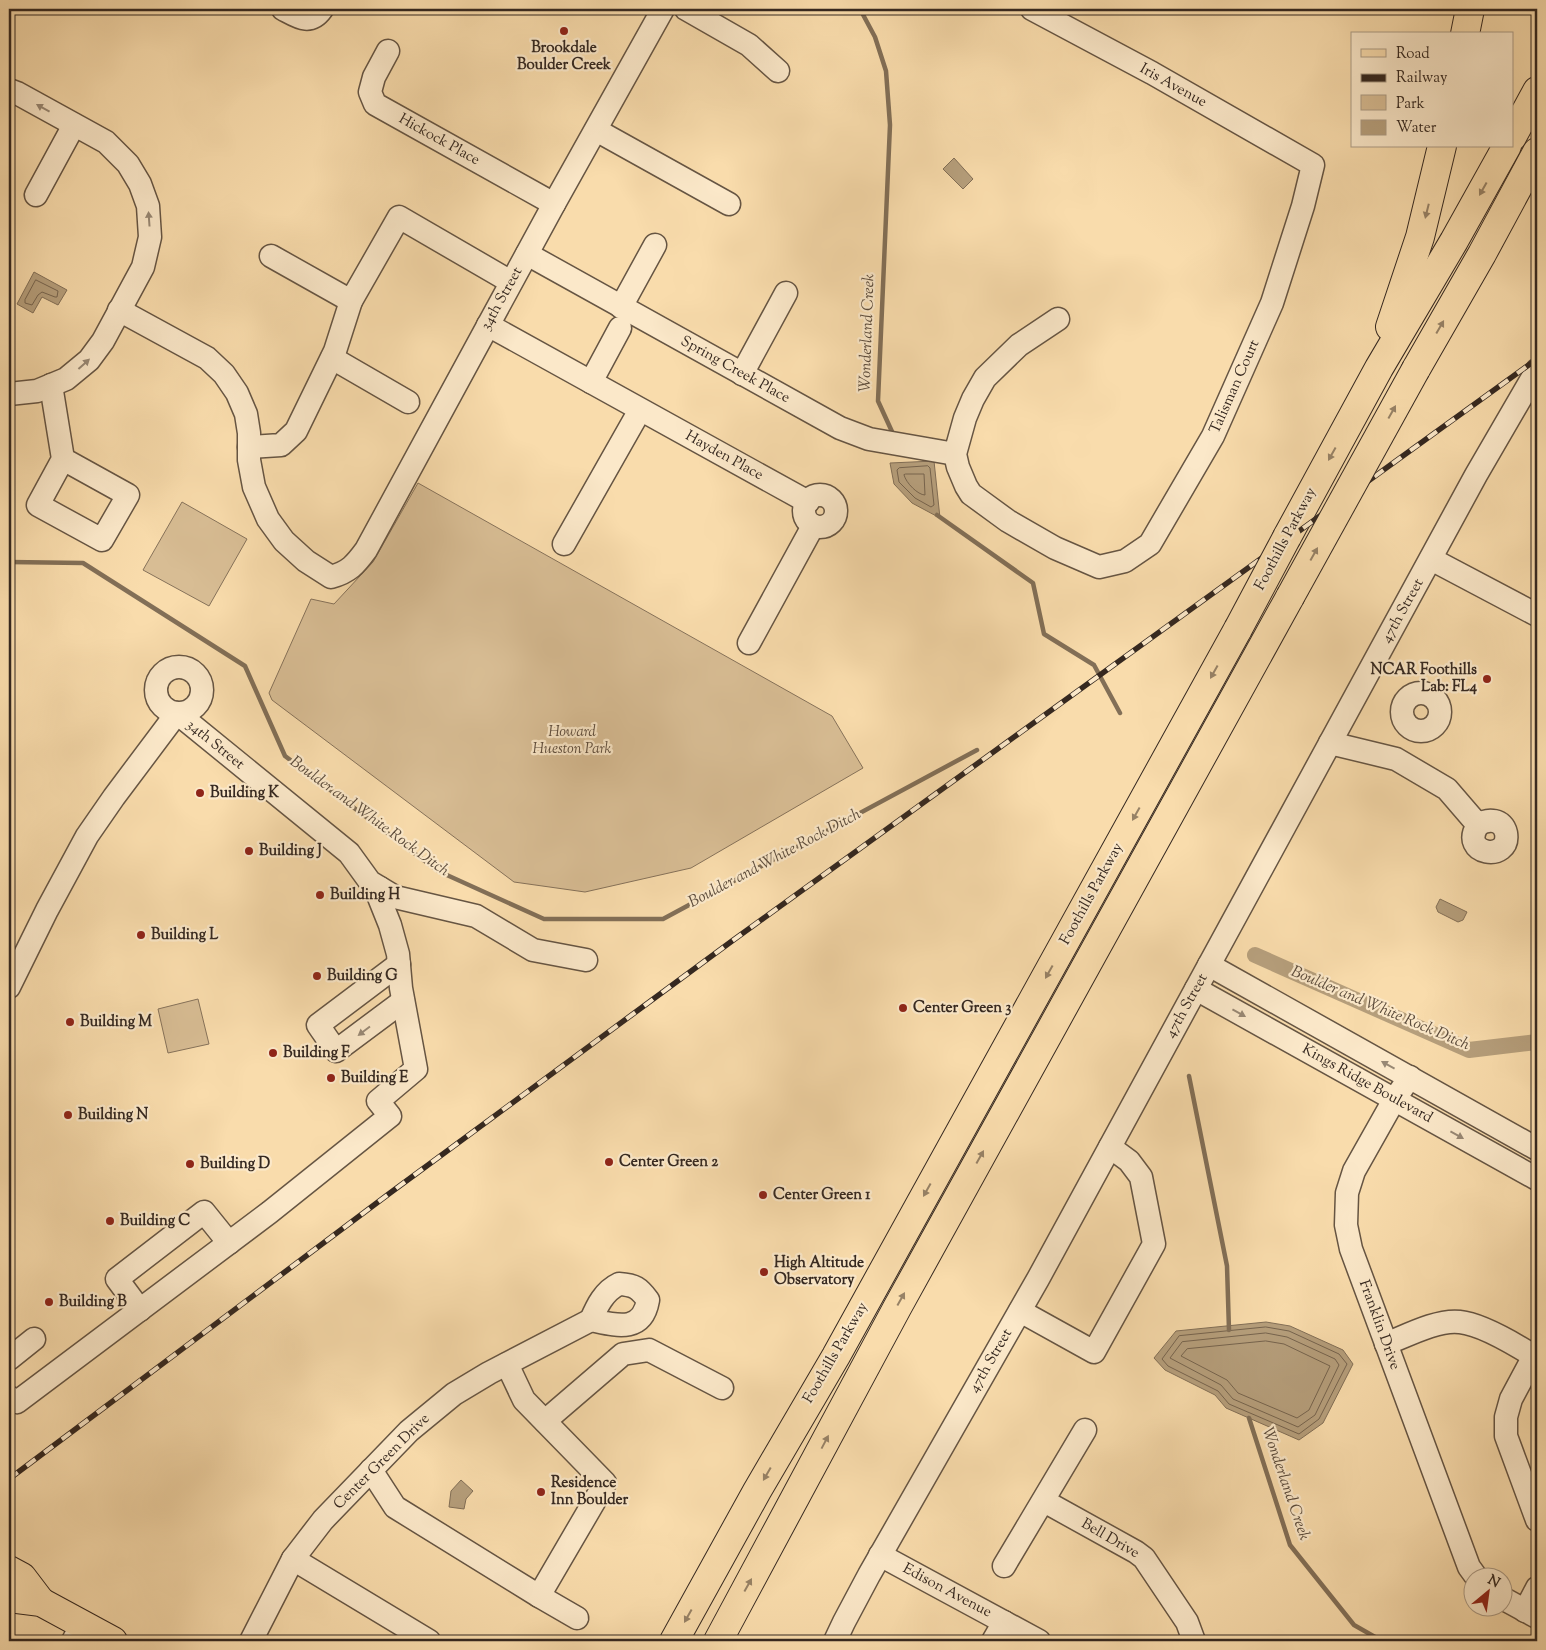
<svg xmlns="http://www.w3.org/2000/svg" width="1546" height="1650" font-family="'Sorts Mill Goudy',serif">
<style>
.green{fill:#d8bd94;stroke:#86725a}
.water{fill:#b69f7c;stroke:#826f57}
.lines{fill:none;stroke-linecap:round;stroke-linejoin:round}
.shore{stroke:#76644e;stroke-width:1}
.stream{stroke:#826f57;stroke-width:4.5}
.canal{stroke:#b69f7c;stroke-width:16}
.minor-casing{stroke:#665543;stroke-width:25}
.major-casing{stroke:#352820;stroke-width:30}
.highway-casing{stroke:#352820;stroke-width:30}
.minor{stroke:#fbe8c9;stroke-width:22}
.major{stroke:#f9dcac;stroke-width:28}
.highway{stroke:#f9dcac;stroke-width:28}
.rail-casing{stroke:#352820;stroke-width:5.5}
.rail{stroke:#fbe8c9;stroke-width:4;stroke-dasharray:11;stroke-linecap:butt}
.highway-bridge-casing{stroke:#352820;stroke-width:30;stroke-linecap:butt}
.highway-bridge{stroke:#f9dcac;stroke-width:28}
.oneway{fill:#988874}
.oneway2{fill:#978266}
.poi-dot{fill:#8f2418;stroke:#fbe8c9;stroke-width:2}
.labels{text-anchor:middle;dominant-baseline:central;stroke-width:4.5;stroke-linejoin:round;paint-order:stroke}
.poi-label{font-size:15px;font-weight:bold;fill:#352820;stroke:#fbe8c9;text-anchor:start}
.street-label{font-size:15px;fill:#352820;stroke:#fbe8c9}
.park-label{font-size:15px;font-style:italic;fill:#5e4d3d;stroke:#fbe8c9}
.water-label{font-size:16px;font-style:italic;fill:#5c4c3c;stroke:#fbe8c9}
</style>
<rect width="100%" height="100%" fill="#f9dcac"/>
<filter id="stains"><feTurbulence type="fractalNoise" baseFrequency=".004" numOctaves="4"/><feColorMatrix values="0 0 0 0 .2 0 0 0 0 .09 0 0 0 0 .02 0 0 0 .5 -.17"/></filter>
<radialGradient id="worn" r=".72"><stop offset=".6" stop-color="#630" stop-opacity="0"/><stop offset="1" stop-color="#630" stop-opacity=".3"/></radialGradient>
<!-- green -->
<g class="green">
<polygon points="418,483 832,716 863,768 691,868 585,892 514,882 272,700 269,693 311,599 334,604 373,562"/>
<polygon points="182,502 247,539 209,606 143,570"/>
<polygon points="198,999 209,1044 168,1053 158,1009"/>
</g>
<!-- water -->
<g class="water">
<polygon points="954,158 973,179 963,189 943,169"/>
<polygon points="34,272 67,290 58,305 42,297 33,313 17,304"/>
<polygon points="934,461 940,518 912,503 894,484 890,463"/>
<polygon points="1440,899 1467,912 1463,920 1458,922 1438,912 1436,907"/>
<polygon points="1266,1322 1290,1326 1343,1350 1353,1364 1323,1423 1299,1440 1226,1408 1215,1395 1165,1370 1154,1358 1176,1331"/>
<polygon points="461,1480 473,1491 466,1499 464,1509 449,1507 451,1491"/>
</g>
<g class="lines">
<!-- shore -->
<g class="shore">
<polygon points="36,280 58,291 57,297 55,297 42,292 38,295 32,305 25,303 25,300"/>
<polygon points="928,466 930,468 934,505 931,507 915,498 899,482 897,470 899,468"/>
<path d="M906,474H924L925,495C918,495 906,483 904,475Z"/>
<polygon points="1266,1327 1289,1331 1339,1354 1347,1364 1319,1419 1299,1434 1229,1404 1218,1391 1168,1366 1162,1359 1179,1336"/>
<polygon points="1266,1333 1287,1337 1335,1359 1339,1365 1315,1415 1298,1427 1233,1399 1221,1385 1170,1358 1182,1342"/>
<polygon points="1266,1341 1284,1344 1330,1366 1309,1410 1297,1418 1238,1393 1227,1380 1181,1356 1187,1349"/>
</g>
<!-- stream -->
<g class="stream">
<polyline points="860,9 875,37 886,71 890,125 878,401 894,436"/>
<polyline points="937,515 1033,583 1044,634 1094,665 1120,713"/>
<polyline points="9,562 83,563 245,666 285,756 438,871 544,919 663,919 977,750"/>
<polyline points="1189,1076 1227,1266 1229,1330"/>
<polyline points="1249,1418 1290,1545 1354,1625 1382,1641"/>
</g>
<!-- canal -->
<polyline class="canal" points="1255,955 1469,1050 1537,1042"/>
<defs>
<g id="minor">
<path d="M283,9C298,17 310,26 322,9"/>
<polyline points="686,9 749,45 778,71"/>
<polyline points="1032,9 1152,73 1313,165 1303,206 1272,303 1213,436 1150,544 1125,561 1099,567 1055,548 1008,521 971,494 966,486 958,467 955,454 965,418 973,399 985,378 1019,345 1058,319"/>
<polyline points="388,51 374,77 370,92 375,104 554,204"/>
<polyline points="9,90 17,93 106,142 128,164 140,184 148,206 150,237 143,267 103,341 89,360 66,379 37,391 9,394"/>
<polyline points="596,130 729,204"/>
<polyline points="36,195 74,125"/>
<polyline points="527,254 840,428 869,439 955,454"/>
<polyline points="271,256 351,301 399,217 511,282"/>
<polyline points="621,307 655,245"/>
<path d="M119,310L207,358L224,374L237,393L246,414L249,433V460L254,487L268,519L284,541L306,561L331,577C349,572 355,565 366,550L554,204L663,9"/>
<polyline points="488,325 808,502"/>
<polyline points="332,358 408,402"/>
<polyline points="742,374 786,293"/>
<polyline points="591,382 620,328"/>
<polyline points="51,385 63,459 38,505 102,540 128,495 63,459"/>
<polyline points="249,447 281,445 296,431 335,351 351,301"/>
<circle cx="820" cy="511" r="16"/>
<polyline points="564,544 640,410"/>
<polyline points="1431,559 1537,615"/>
<polyline points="749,643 813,526"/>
<circle cx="179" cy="690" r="23"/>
<circle cx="1421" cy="712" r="19"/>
<path d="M1330,743L1396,759L1447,789L1478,825C1458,855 1511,863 1506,833C1503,819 1488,818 1478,825"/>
<polyline points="399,964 318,1025 336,1051 403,1001"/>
<polyline points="1209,965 1537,1149"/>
<polyline points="9,987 47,910 87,836 114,797 177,713 349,853 370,882 395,897 476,916 533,950 586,960"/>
<polyline points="1196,989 1537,1179"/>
<polyline points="1410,1077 1394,1100 1354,1171 1347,1193 1346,1225 1351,1249 1469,1567 1477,1578"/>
<path d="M619,1284C635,1285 639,1288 648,1300C642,1334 615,1325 591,1320C597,1306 604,1291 619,1284Z"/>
<polyline points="140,1310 117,1279 204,1212 229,1243"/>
<polyline points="1020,1311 1094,1352 1154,1244 1141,1177 1129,1161 1110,1147"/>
<path d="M1386,1344C1406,1336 1438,1319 1460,1322C1481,1324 1518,1346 1537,1358"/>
<polyline points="1534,1356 1511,1399 1506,1417 1506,1436 1537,1520"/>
<polyline points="9,1359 34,1339"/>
<polyline points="9,1397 17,1402 270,1212 390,1116 378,1101 416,1069 401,988 398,954 390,925 378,895 380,888"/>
<polyline points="545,1421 623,1354 649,1350 722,1388"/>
<polyline points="371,1470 395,1507 539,1596 605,1483 524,1400 507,1364"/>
<polyline points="1044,1501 1136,1552 1144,1558 1187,1622 1194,1641"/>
<polyline points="880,1555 1039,1641"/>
<polyline points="293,1559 429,1641"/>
<polyline points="1004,1566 1085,1430"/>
<polyline points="539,1596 577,1618"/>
<polyline points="1504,1599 1537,1617"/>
<polyline points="1525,1611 1537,1588"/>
<polyline points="73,1641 82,1624"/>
<polyline points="251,1641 293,1559 323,1520 409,1431 454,1394 489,1373 591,1320"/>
<polyline points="835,1641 844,1622 869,1575 1038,1279 1476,475 1537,370"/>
<polyline points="993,1641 1004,1622"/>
</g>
<g id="major">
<polyline points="9,1570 22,1577 41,1602"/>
<polyline points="9,1598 41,1602 113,1641"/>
</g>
<g id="highway">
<polyline points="1465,34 1470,9"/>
<polyline points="1512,137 1537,91"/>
<polyline points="1390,327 1420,237 1442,146"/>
<polyline points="1416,369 1482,254 1537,152"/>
<polyline points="1287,537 1379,368 1454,241 1507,146"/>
<polyline points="674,1641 757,1491 836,1356 1238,629"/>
<polyline points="718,1641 897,1308 1290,597"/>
</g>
</defs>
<!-- minor casing -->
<use href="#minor" class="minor-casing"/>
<!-- major casing -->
<use href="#major" class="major-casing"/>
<!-- highway casing -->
<use href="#highway" class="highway-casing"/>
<!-- minor -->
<use href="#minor" class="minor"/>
<!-- major -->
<use href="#major" class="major"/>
<!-- highway -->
<use href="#highway" class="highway"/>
<defs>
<polyline id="rail" points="9,1479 390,1193 732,941 1537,359"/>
</defs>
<!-- rail casing -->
<use href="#rail" class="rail-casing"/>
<!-- rail -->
<use href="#rail" class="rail"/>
<defs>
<g id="highway-bridge">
<polyline points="1290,597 1416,369"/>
<polyline points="1238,629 1287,537"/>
</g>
</defs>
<!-- highway-bridge casing -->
<use href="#highway-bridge" class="highway-bridge-casing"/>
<!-- highway-bridge -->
<use href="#highway-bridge" class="highway-bridge"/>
</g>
<!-- one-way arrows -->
<defs><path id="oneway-solid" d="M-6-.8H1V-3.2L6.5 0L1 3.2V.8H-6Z" transform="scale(1.25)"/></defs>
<g class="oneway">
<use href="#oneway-solid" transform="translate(43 108) rotate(-151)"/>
<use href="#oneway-solid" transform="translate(149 219) rotate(-94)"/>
<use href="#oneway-solid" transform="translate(84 364) rotate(-42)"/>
<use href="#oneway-solid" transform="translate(1239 1013) rotate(29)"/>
<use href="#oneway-solid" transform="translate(364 1031) rotate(143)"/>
<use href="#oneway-solid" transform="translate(1388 1065) rotate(-151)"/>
<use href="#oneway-solid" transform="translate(1457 1135) rotate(29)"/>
</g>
<g class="oneway2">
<use href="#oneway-solid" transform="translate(1483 189) rotate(119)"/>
<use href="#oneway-solid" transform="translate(1427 211) rotate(104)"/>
<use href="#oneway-solid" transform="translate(1440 327) rotate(-60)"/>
<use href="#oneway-solid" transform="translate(1392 412) rotate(-61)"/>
<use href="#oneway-solid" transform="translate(1332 454) rotate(119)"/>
<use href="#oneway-solid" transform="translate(1314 554) rotate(-61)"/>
<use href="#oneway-solid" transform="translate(1214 672) rotate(119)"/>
<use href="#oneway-solid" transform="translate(1136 814) rotate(119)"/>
<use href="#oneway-solid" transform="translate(1049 972) rotate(119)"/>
<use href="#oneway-solid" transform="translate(980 1157) rotate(-61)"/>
<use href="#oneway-solid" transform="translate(927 1190) rotate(119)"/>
<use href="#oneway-solid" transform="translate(901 1299) rotate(-61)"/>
<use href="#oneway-solid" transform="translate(825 1442) rotate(-62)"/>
<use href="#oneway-solid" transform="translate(767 1474) rotate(120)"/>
<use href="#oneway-solid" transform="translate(748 1585) rotate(-61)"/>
<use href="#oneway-solid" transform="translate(688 1616) rotate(119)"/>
</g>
<!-- markers -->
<g class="poi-dot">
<circle cx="564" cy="31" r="5"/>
<circle cx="1487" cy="679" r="5"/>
<circle cx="200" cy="793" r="5"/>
<circle cx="249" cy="851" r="5"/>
<circle cx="320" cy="895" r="5"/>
<circle cx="141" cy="935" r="5"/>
<circle cx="317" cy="976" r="5"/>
<circle cx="903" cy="1008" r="5"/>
<circle cx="70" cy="1022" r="5"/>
<circle cx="273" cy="1053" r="5"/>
<circle cx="331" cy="1078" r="5"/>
<circle cx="68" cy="1115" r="5"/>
<circle cx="609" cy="1162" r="5"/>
<circle cx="190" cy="1164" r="5"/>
<circle cx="763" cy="1195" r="5"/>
<circle cx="110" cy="1221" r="5"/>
<circle cx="764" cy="1272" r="5"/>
<circle cx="49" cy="1302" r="5"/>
<circle cx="541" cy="1492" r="5"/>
</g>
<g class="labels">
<!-- poi labels -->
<g class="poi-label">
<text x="564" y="48" text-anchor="middle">Brookdale<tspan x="564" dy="17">Boulder Creek</tspan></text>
<text x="1477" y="670" text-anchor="end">NCAR Foothills<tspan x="1477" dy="17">Lab: FL4</tspan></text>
<text x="210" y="793">Building K</text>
<text x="259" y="851">Building J</text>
<text x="330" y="895">Building H</text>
<text x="151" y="935">Building L</text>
<text x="327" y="976">Building G</text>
<text x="913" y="1008">Center Green 3</text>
<text x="80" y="1022">Building M</text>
<text x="283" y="1053">Building F</text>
<text x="341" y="1078">Building E</text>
<text x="78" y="1115">Building N</text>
<text x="619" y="1162">Center Green 2</text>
<text x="200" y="1164">Building D</text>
<text x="773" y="1195">Center Green 1</text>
<text x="120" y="1221">Building C</text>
<text x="774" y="1263">High Altitude<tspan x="774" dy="17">Observatory</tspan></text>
<text x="59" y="1302">Building B</text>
<text x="551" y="1483">Residence<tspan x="551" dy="17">Inn Boulder</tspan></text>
</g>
<!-- street labels -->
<g class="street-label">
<text transform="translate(1173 86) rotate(29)">Iris Avenue</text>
<text transform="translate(439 140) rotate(29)">Hickock Place</text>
<text transform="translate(502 299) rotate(-61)">34th Street</text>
<text transform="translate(735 370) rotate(29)">Spring Creek Place</text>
<text transform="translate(1235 387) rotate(-66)">Talisman Court</text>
<text transform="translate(724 456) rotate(29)">Hayden Place</text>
<text transform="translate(1286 539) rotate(-62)">Foothills Parkway</text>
<text transform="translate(1403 611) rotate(-61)">47th Street</text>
<text transform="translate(215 745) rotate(39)">34th Street</text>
<text transform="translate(1092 894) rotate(-61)">Foothills Parkway</text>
<text transform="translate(1187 1006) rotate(-61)">47th Street</text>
<text transform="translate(1367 1084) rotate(29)">Kings Ridge Boulevard</text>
<text transform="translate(1379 1325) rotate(70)">Franklin Drive</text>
<text transform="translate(836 1353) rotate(-60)">Foothills Parkway</text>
<text transform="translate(991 1361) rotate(-60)">47th Street</text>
<text transform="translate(382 1462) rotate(-45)">Center Green Drive</text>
<text transform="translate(1110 1539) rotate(30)">Bell Drive</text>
<text transform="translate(947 1591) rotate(28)">Edison Avenue</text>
</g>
<!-- park labels -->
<g class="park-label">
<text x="572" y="732">Howard<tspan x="572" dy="17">Hueston Park</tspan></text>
</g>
<!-- water labels -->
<g class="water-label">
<text transform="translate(868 333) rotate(-88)">Wonderland Creek</text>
<text transform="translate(369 817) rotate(36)">Boulder and White Rock Ditch</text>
<text transform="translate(775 859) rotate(-28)">Boulder and White Rock Ditch</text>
<text transform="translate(1380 1009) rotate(23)">Boulder and White Rock Ditch</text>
<text transform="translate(1285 1484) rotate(71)">Wonderland Creek</text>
</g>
</g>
<!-- margin -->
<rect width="1546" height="1650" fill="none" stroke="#f9dcac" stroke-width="30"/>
<rect x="10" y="10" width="1526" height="1630" fill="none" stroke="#352820" stroke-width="2.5"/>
<rect x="15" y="15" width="1516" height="1620" fill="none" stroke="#352820"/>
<!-- legend -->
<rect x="1351" y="32" width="162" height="115" fill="#fbe8c9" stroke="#ac9b85"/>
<rect x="1361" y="49" width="25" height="8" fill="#f9dcac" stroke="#ac9b85"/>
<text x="1396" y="58" font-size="15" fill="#352820">Road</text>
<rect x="1361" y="74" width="25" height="8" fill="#352820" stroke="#ac9b85"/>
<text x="1396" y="82" font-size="15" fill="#352820">Railway</text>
<rect x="1361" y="95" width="25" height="15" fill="#d8bd94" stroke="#ac9b85"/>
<text x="1396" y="108" font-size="15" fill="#352820">Park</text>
<rect x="1361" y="120" width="25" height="15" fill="#b69f7c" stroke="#ac9b85"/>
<text x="1396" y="132" font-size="15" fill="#352820">Water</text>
<!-- north arrow -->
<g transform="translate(1488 1592) rotate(29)"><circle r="24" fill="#fbe8c9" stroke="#ac9b85"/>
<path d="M0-4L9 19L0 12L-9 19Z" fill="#8f2418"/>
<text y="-8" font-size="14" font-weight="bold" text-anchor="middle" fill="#352820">N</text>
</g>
<rect width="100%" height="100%" filter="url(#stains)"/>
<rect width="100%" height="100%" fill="url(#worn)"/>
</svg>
